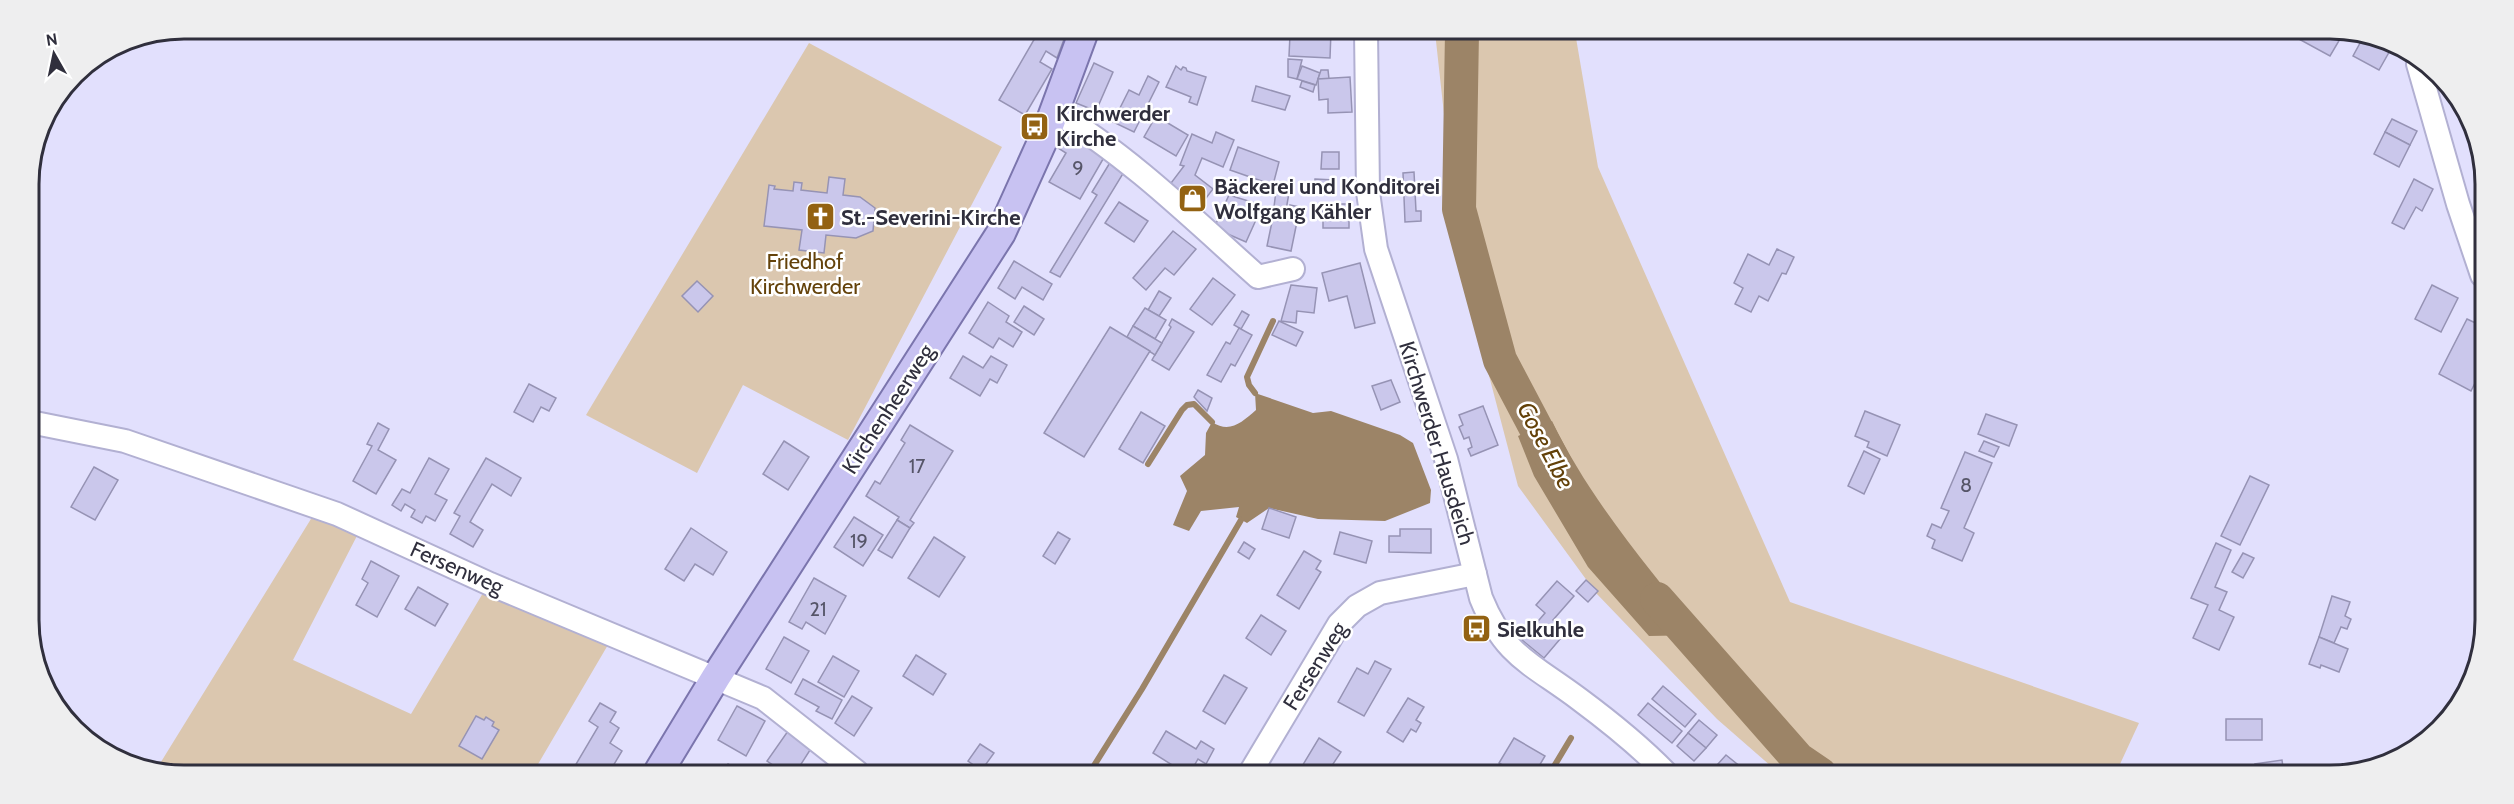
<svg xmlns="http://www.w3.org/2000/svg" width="2514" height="804" font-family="Cabin,sans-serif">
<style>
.green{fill:#dbc7af}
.water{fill:#9c8467}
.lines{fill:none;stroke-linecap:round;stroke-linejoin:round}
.stream{stroke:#9c8467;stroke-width:6}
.river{stroke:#9c8467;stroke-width:34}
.building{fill:#cac7eb;stroke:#9693b4;stroke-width:1.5}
.minor-casing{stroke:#b2b0d2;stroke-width:26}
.major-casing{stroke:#7b75ad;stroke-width:32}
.minor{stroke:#fff;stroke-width:22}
.major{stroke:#c8c2f2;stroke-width:28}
.labels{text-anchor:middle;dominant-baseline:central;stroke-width:5;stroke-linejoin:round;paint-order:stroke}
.number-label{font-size:20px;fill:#565568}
.poi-label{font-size:22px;font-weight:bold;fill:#302f3d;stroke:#fff;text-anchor:start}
.park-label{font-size:22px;fill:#64420a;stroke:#fff}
.street-label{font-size:22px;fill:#302f3d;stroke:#fff}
.water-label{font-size:24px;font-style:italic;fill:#634109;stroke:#fff}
.rim{fill:none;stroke:#302f3d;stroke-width:3}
</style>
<rect width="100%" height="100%" fill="#e2e0fd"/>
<!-- green -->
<g class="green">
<polygon points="1435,32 1575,32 1598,167 1790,602 2139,723 2115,775 1780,774 1717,719 1596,593 1518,486 1461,269"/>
<polygon points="809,43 1002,147 848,440 743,385 697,473 586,415"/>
<polygon points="314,514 360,530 293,660 411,714 483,593 612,638 534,771 156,770"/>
</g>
<!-- water -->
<g class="water">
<path d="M1255,393L1313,413L1331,411L1400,435L1413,443L1431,490L1430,503L1385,521L1318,519L1269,508L1247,523L1236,517L1239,507L1201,511L1189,531L1173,525L1187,491L1180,476L1205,455L1206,433L1212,422C1230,434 1242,422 1256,410Z"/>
<path d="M1552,421C1590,500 1648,567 1702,635L1649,636L1588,567L1534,476L1518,436Z"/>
</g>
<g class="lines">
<!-- stream -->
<g class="stream">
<polyline points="1255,393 1249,385 1247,377 1273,321"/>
<polyline points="1148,464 1182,410 1187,405 1194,404 1212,422"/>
<polyline points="1090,772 1142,689 1241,520"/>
<polyline points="1550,773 1571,738"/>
</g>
<!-- river -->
<g class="river">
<polyline points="1462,32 1459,209 1500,360 1557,468"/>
<polyline points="1657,599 1798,759 1820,774"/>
</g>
</g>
<!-- building -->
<g class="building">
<polygon points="1039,31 1059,31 1066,34 1057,58 1046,51 1040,62 1052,69 1025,115 999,100"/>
<polygon points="1148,31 1175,31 1172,39"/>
<polygon points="1311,31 1331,31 1330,58 1289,56 1290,35 1311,36"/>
<polygon points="2300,34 2343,34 2330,56 2297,38"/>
<polygon points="2365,34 2370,34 2392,47 2379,70 2353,56"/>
<polygon points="1288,59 1302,60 1297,79 1288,77"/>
<polygon points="1094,63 1113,72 1096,111 1076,103"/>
<polygon points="1176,66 1181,70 1183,67 1186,68 1187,71 1206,77 1197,105 1189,102 1191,97 1166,87"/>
<polygon points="1302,66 1320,73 1316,85 1297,79"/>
<polygon points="1321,70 1328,70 1329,79 1318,79"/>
<polygon points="1148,76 1159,82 1134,132 1113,122 1129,90 1139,95"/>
<polygon points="1350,77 1352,112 1328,113 1328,99 1319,100 1318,79"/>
<polygon points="1302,81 1315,85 1313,92 1300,87"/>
<polygon points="1256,86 1290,96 1285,110 1252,101"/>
<polygon points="1156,116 1188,135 1176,156 1144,137"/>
<polygon points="2392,119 2417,131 2410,145 2385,132"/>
<polygon points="1067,132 1106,154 1080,199 1049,182 1066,153 1058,148"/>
<polygon points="1216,132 1234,140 1223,167 1202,158 1195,175 1213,189 1197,210 1168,187 1184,166 1180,165 1192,134 1212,143"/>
<polygon points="2385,132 2410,145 2399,167 2374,154"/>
<polygon points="1238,147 1279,162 1273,185 1230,170"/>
<polygon points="1322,152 1339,152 1339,169 1321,169"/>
<polygon points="1111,161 1124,172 1060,277 1050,272 1097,195 1092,192"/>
<polygon points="1414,172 1416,211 1421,211 1421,221 1405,222 1403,173"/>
<polygon points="829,177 845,179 843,195 860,197 875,208 873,231 856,238 826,235 824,253 799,250 802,230 764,226 769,185 775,186 774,189 793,191 794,182 802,183 801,190 827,193"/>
<polygon points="1315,179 1334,180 1333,190 1314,190"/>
<polygon points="2414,179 2433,189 2422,211 2416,207 2404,229 2392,223"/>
<polygon points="1276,191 1289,193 1286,210 1274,207"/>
<polygon points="1229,195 1258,204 1256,210 1260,211 1246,242 1214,228"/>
<polygon points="1119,202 1148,221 1134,242 1105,223"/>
<rect x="1323" y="204" width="26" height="24"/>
<polygon points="1290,205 1300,207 1291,251 1267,246 1274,212 1288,215"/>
<polygon points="1173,231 1196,249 1174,275 1165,268 1146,290 1133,278"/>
<polygon points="1777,249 1794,257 1786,274 1782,273 1768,301 1759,296 1751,312 1735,304 1743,288 1734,283 1748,254 1769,265"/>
<polygon points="1014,261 1052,284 1043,300 1022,287 1015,299 998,288"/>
<polygon points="1360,263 1375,323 1355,328 1347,296 1329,301 1322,273"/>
<polygon points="1213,278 1235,295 1212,325 1190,309"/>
<polygon points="697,281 713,296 698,312 682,296"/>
<polygon points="1291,285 1317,288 1314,313 1297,311 1296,323 1281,321"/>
<polygon points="2432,285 2458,298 2441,332 2415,319"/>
<polygon points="1159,291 1171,298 1159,316 1148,310"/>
<polygon points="988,302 1009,316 1006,322 1022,332 1013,347 999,338 993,348 969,333"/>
<polygon points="1024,306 1044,319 1034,335 1014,322"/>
<polygon points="1145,308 1166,320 1155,339 1133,326"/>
<polygon points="1242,311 1249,315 1241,329 1234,325"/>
<polygon points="1172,319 1194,332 1169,370 1152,360 1171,327 1169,325"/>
<polygon points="2467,319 2482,326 2482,369 2471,391 2439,374"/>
<polygon points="1279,321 1303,332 1296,346 1272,335"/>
<polygon points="1133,326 1162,343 1155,355 1127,337"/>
<polygon points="1110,327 1150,351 1084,457 1044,433"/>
<polygon points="1239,328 1252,335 1235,366 1231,364 1221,382 1207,375 1226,342 1230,344"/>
<polygon points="963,356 983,368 991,356 1007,365 997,383 990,379 980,396 950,378"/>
<polygon points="1391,380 1400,402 1381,410 1372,386"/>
<polygon points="529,384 556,398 549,411 541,407 533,422 514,412"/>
<polygon points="1198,390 1212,398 1207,411 1194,397"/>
<polygon points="1483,406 1498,445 1471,456 1468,449 1472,447 1469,437 1464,439 1459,427 1463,425 1459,415"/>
<polygon points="1865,411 1900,425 1887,456 1867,447 1869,442 1855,436"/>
<polygon points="1141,412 1165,426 1143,463 1119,449"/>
<polygon points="1986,414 2017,425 2009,446 1978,434"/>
<polygon points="378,423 389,429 378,450 396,460 376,494 353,481 372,446 367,444"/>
<polygon points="910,425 953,451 910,520 914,523 910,528 897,520 899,517 866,496 875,481 880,484 905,443 901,440"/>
<polygon points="784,441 809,457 788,490 763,474"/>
<polygon points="1984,441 1999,447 1994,457 1979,451"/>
<polygon points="1864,451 1880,459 1864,494 1848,486"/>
<polygon points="1965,452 1992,463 1964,528 1974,533 1962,561 1932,548 1935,540 1927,536 1932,524 1941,528 1949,511 1941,508"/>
<polygon points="429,458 449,469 435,494 447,500 435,521 426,516 422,523 411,517 415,510 405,504 401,511 392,505 402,489 410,493"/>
<polygon points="486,458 521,478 511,496 492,484 470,522 483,530 473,547 450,534 460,516 454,513"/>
<polygon points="94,467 118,480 95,520 71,507"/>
<polygon points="2250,476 2269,485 2240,545 2221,536"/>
<polygon points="1269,508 1296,517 1289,538 1262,529"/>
<polygon points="854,517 883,535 863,566 834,547"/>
<polygon points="897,520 910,528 892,558 878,550"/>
<polygon points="691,528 727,552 713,575 695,564 684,581 665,569"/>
<polygon points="1400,529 1431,529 1431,553 1389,552 1389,536 1400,536"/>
<polygon points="1058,532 1070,539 1055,564 1043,556"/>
<polygon points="1340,532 1372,541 1366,563 1334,554"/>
<polygon points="934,537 965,557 939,597 908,578"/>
<polygon points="1244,542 1255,549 1249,559 1238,552"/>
<polygon points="2216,543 2231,550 2215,587 2227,592 2219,610 2234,617 2219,650 2193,638 2208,605 2191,598"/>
<polygon points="1304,551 1321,561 1316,569 1321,572 1299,609 1277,595"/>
<polygon points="2243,553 2254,558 2243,578 2232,572"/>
<polygon points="371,561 399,576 377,617 356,605 368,583 362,579"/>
<polygon points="814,578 846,596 825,634 806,622 802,629 789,622"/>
<polygon points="1586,580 1598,591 1588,602 1576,591"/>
<polygon points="1557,581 1574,596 1553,620 1566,632 1544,658 1522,640 1545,613 1536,605"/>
<polygon points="418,587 448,604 435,626 405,609"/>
<polygon points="2332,596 2350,602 2345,616 2351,619 2347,629 2341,627 2334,643 2319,637"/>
<polygon points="1261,615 1286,631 1271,655 1246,638"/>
<polygon points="784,637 809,651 791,683 766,669"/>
<polygon points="2319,637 2348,649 2339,672 2321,665 2320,668 2309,664"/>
<polygon points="916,655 946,674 933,695 903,676"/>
<polygon points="833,656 859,671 844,697 818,682"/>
<polygon points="1375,661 1391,669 1364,716 1338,702 1357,668 1368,674"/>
<polygon points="1224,675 1247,688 1225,724 1203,711"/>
<polygon points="803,679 842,700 832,719 816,711 819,707 795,694"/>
<polygon points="1663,686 1696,714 1685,727 1652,699"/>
<polygon points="852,696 872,708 854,736 835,723"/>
<polygon points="1408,698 1424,707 1416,720 1421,723 1416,732 1411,729 1403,742 1387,732"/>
<polygon points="600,703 616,712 610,722 619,728 610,743 622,751 610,771 572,771 598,727 589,721"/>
<polygon points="1648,703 1682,731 1672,743 1638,715"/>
<polygon points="737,706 765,721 746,756 718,740"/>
<polygon points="476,716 484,720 486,717 494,722 492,726 499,730 482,759 459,746"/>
<rect x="2226" y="719" width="36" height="21"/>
<polygon points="1699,720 1717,735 1706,748 1688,733"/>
<polygon points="788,731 812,747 796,772 783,772 767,761"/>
<polygon points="1166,731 1196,749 1201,741 1214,749 1206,764 1198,759 1190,773 1185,773 1153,753"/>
<polygon points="1688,733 1706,748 1694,761 1677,746"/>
<polygon points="1319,738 1341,752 1327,773 1298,773"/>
<polygon points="1514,738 1545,756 1535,773 1516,773 1499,763"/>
<polygon points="980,744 994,753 981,771 983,772 966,772 972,764 968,761"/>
<polygon points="1726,755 1747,772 1746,774 1709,774"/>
<polygon points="2282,760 2284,775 2257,775 2255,764"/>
<polygon points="728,764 740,771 724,771"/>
<polygon points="1640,766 1650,774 1634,774"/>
</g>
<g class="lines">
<defs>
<g id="minor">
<path d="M1366,31L1368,192L1376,249L1446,459L1481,598C1505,657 1531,663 1579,699C1610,722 1640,746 1667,774"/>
<polyline points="2418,64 2458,204 2482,275"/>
<path d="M1054,111C1129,156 1193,219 1258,277L1293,269"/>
<polyline points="30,422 125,441 337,514 490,584 763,698 857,772"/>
<polyline points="1250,773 1339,624 1357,606 1380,593 1475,574"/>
</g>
<polyline id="major" points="659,771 716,677 1001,233 1047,131 1084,31"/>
</defs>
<!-- minor casing -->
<use href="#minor" class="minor-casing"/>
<!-- major casing -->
<use href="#major" class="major-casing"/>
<!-- minor -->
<use href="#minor" class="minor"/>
<!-- major -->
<use href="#major" class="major"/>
</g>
<!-- icons -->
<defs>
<symbol id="bus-square" viewBox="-11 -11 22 22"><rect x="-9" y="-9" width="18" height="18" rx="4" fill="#936212" stroke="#fff"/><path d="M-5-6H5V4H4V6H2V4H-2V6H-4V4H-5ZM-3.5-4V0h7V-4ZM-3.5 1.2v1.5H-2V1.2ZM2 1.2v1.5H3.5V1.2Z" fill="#fff"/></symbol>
<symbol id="shop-square" viewBox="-11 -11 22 22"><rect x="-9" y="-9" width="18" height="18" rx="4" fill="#936212" stroke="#fff"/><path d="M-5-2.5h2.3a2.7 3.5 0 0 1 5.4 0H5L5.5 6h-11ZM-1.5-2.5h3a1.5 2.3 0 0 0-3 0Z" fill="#fff"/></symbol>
<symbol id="church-square" viewBox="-11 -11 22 22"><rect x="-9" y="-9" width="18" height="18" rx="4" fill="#936212" stroke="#fff"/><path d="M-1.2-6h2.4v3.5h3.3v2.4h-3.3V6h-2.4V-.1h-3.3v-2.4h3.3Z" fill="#fff"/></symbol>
</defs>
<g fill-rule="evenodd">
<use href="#bus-square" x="1018" y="110" width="33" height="33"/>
<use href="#shop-square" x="1176" y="182" width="33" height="33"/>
<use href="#church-square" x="804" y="200" width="33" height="33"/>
<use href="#bus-square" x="1460" y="612" width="33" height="33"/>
</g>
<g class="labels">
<!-- number labels -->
<g class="number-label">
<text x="1078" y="168">9</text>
<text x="917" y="466">17</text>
<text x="1966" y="485">8</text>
<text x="859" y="541">19</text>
<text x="818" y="609">21</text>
</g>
<!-- poi labels -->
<g class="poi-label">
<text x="1056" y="113">Kirchwerder<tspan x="1056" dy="25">Kirche</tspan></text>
<text x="1214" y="186">Bäckerei und Konditorei<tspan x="1214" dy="25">Wolfgang Kähler</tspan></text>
<text x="841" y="217">St.-Severini-Kirche</text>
<text x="1497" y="629">Sielkuhle</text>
</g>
<!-- park labels -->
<g class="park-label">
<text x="805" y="261">Friedhof<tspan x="805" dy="25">Kirchwerder</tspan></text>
</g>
<!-- street labels -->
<g class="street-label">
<text transform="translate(888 409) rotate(-57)">Kirchenheerweg</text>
<text transform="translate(1437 443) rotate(73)">Kirchwerder Hausdeich</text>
<text transform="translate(457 568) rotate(24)">Fersenweg</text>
<text transform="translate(1315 666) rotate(-58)">Fersenweg</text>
</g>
<!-- water labels -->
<g class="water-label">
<text transform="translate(1546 445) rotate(62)">Gose Elbe</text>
</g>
</g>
<!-- crop -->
<path d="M0 0H2514V804H0ZM184 39H2330A145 145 0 0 1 2475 184V620A145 145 0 0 1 2330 765H184A145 145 0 0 1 39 620V184A145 145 0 0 1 184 39Z" fill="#eeeeef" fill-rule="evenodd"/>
<path class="rim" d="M184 39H2330A145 145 0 0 1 2475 184V620A145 145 0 0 1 2330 765H184A145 145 0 0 1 39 620V184A145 145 0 0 1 184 39Z"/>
<!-- north arrow -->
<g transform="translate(54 54) rotate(351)" stroke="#ffffff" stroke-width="4.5" paint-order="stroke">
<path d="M0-4.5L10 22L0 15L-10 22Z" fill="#302f3d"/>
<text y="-9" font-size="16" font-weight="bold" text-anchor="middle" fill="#302f3d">N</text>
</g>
</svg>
